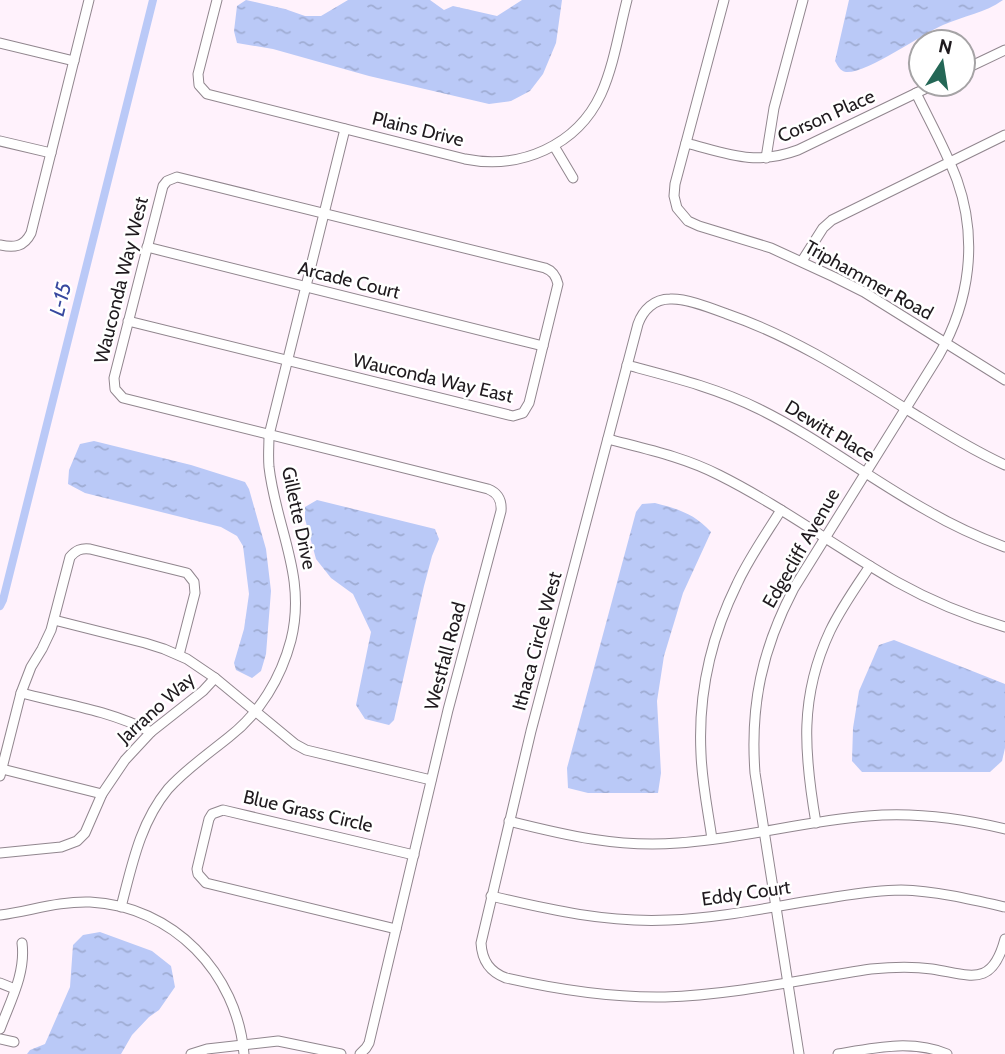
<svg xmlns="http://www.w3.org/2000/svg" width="1005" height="1054" font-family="Cabin,sans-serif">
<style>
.water{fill:url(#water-ripples)}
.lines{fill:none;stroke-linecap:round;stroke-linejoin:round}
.canal{stroke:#bac9f7;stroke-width:8}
.minor-casing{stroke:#91868e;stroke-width:11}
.minor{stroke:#fff;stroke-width:9}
.labels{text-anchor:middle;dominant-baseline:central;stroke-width:5;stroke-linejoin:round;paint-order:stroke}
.street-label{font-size:19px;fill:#1f1a1e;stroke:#fff}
.water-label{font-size:21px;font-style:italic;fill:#37489f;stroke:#fff}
</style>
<defs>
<pattern id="water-ripples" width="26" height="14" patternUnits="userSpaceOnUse" patternTransform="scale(1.75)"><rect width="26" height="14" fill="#bac9f7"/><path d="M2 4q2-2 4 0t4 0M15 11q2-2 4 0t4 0" fill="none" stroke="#9facd3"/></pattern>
</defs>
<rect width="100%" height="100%" fill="#fff2fc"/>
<!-- water -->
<g class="water">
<polygon points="246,0 285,9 305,16 321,16 348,0 430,0 444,10 453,6 497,16 522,0 562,0 556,43 543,74 530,91 511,101 489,104 369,76 273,49 237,43 234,31 237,6"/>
<path d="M849,0H1003C985,13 963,16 943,25C922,34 866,74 846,72C840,71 838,66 835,61Z"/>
<polygon points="94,441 191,465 245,482 249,489 266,549 271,591 266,654 261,671 252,678 236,670 234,663 244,629 249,594 243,546 237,536 221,527 85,493 68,484 69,470 80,444"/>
<polygon points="317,500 435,529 439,539 432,556 424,586 394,720 389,725 365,719 356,705 371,632 353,594 331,578 316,559 305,519 305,507"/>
<path d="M655,503C678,509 695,514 711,532L683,593L664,656L657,701L661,773L658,793H588L568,788L567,768L636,512L642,504Z"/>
<polygon points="894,640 1005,684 1005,748 1002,761 990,772 862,772 852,761 853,728 859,691 879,645"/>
<polygon points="100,932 152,951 171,966 175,987 159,1010 149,1017 132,1035 121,1054 27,1054 30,1050 45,1044 70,987 73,945 83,935"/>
</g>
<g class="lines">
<!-- canal -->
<polyline class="canal" points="0,606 3,600 153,0"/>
<defs>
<g id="minor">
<path d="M217,0L198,74L199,85L207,94L465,159C520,170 577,146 601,94C614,65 619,31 627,0"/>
<polyline points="724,0 675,184 674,196 677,208 688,221 699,226 771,248 834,277 864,292 1005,380"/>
<polyline points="0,43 74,61"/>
<polyline points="963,70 1005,50"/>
<polyline points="0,141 51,153"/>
<path d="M686,143C729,154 754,166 798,150L935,84"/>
<polyline points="554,146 573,178"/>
<polyline points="766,158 774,108 803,0"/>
<path d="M0,245C14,248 24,247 31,233L89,0"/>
<polyline points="147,247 543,346"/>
<polyline points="802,261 823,228 832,220 1005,135"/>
<path d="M128,321L513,416L523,413L529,403L558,284C556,276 553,271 545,268L177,177L167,181L163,186L114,378L115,389L123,398L488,489C498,493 502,500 501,511L448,710L369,1043L366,1048L360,1054"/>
<path d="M627,365C672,377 717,388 759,409C818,438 870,479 928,511C952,525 978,537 1005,547"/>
<path d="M608,439C646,449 684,457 719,475C781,506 837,548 897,582C931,601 968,616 1005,627"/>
<path d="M1005,465C972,450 942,431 911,412C852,375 794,337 727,314C711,308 686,298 670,299C654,299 643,310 638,324L531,731L481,943C482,961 490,972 506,978C559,990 611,998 665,997C734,995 803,979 871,969C891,967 911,966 932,969C971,975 992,988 1005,939"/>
<polyline points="54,620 145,643 164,649 187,659 215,678 295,744 306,750 431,780"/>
<path d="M21,693C65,704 111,711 151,732"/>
<polyline points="2,769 102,794"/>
<path d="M0,776L21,693L31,667L42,649L51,630L70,557C76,550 81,548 90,549L187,573L194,582L195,593L179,655"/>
<path d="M509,821C565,835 619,848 678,843C741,839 804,821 868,816C914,812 960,818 1005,829"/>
<path d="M816,823C804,753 799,697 830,631C841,608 856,587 870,566"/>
<path d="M712,839C708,811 702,783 701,754C698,696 711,637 737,584C749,558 766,534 781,510"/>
<polyline points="0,853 61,847 77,841 85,833 102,794 125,760 151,732 203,691 215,678"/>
<path d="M491,896C550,910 608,923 669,920C720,918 771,907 822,899C848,895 874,890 901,890C936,891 970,899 1005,907"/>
<path d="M121,907C132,865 140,823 168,789C186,769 208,754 229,737C260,713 281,678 291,640C307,576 276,528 269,467C268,456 269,446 269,435L345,129"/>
<path d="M0,915C30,911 59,901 90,902C173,906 237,973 244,1054"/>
<polyline points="396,929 206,883 198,874 197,869 209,819 212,814 223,810 414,855"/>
<polyline points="0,983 15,989"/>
<path d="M0,1029C10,1002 26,973 22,943"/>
<polyline points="0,1039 14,1042"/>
<polyline points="191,1054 207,1049 278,1041 341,1054"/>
<path d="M799,1054L755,773C750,705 762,649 794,588L939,355C970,301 978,239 957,180C946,150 930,122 916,93"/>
<path d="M838,1054C873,1048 912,1039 947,1054"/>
</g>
</defs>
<!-- minor casing -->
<use href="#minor" class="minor-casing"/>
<!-- minor -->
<use href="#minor" class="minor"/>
</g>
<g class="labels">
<!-- street labels -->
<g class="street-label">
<text transform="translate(826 116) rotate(-24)">Corson Place</text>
<text transform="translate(418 129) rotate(14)">Plains Drive</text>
<text transform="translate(121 280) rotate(-76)">Wauconda Way West</text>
<text transform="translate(349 280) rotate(14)">Arcade Court</text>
<text transform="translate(869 280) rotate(29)">Triphammer Road</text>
<text transform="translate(433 378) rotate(13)">Wauconda Way East</text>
<text transform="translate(830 431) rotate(31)">Dewitt Place</text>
<text transform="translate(299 518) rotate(78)">Gillette Drive</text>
<text transform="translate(801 548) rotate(-60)">Edgecliff Avenue</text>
<text transform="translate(537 641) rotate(-75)">Ithaca Circle West</text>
<text transform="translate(445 656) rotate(-75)">Westfall Road</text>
<text transform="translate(156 708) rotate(-42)">Jarrano Way</text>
<text transform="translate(308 811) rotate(13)">Blue Grass Circle</text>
<text transform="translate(746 893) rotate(-8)">Eddy Court</text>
</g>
<!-- water labels -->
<g class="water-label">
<text transform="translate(60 299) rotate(-76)">L-15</text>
</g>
</g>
<!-- north arrow -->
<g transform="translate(942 63) rotate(12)"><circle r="33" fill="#ffffff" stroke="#a5a3a5" stroke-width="2"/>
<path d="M0-5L12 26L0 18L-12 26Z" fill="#246756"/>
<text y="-10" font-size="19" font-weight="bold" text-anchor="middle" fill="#1f1a1e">N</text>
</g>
</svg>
